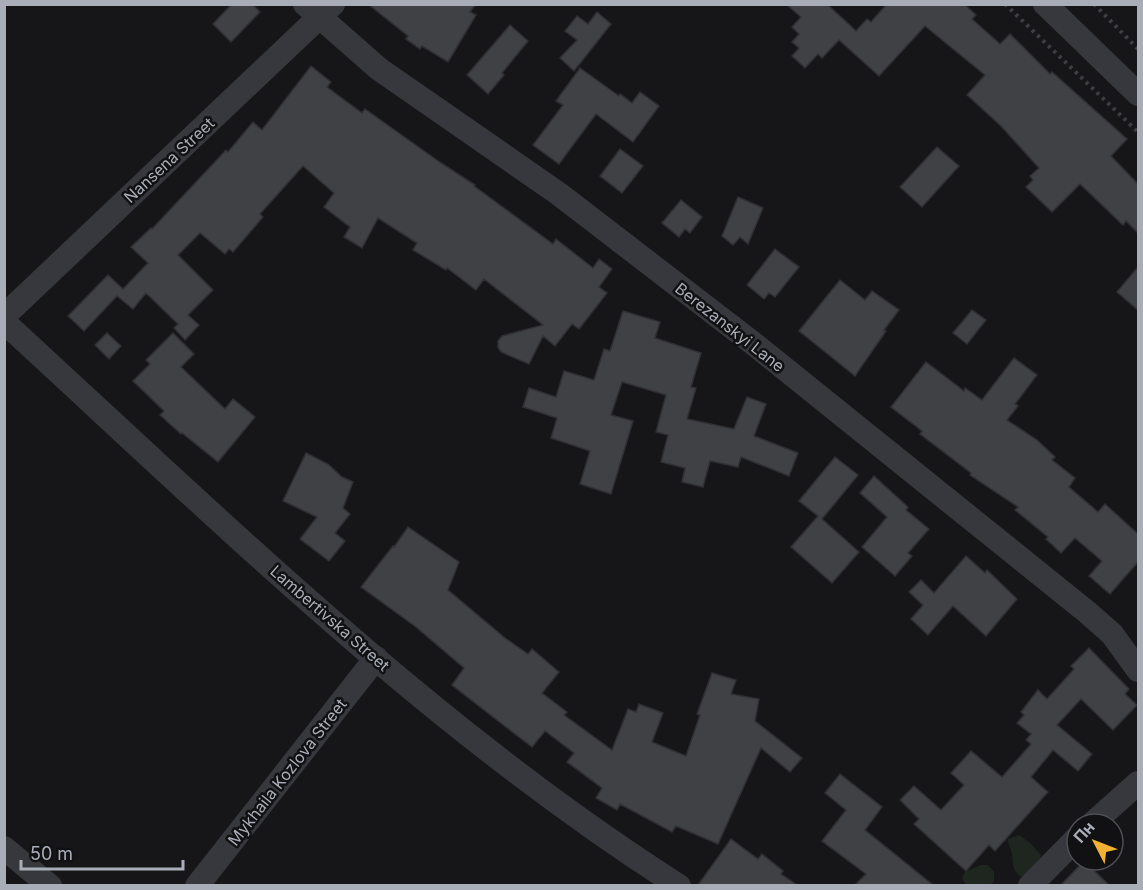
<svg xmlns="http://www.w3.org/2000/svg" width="1143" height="890" font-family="Inter,sans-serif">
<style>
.green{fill:#1e261f}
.building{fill:#404145;stroke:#303034;stroke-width:1.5}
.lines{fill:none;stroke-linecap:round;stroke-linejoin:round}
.path{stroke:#3d3f44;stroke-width:4;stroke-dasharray:3 4.5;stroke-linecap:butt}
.minor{stroke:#37383d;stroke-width:24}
.labels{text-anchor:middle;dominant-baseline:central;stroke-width:5;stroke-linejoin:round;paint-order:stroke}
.street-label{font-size:16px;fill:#a8adb8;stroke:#111113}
</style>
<rect width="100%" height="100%" fill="#161618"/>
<!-- green -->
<g class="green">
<path d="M1019,835L1030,843L1041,855C1039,864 1030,875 1021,877C1012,869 1013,865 1012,854C1011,848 1008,845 1008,839Z"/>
<polygon points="981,865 988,865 994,872 994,881 990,885 966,885 962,878 965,872"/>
</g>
<!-- building -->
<g class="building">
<polygon points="232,4 252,4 260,12 231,42 213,24"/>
<polygon points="368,4 476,4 470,12 476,15 448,62 422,46 420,49 406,39 408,36"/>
<polygon points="786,4 827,4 856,31 867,19 871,22 887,4 964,4 976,15 972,19 1000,44 1010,34 1050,74 1052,72 1127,139 1111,156 1138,184 1138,233 1126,221 1123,225 1080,184 1052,212 1026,187 1033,180 1030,176 1039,168 1001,126 967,95 985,75 925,26 879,76 839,40 822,58 818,54 805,68 792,56 799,48 792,42 799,34 792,27 801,17"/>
<polygon points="597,12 611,24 574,71 560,58 577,40 565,31 577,16 588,24"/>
<polygon points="510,25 528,41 502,73 504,75 488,94 467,75"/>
<polygon points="311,66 331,82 327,87 362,113 365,109 441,163 475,185 474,186 553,244 556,239 593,268 599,259 612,269 599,287 607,293 579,329 572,324 555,346 543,336 529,364 501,352 498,347 498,341 502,336 543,325 484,279 476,290 447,268 446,270 413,250 417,243 378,218 362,248 344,237 350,227 324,207 334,193 303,166 260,214 263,217 233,252 229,249 225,254 200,233 178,255 213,290 188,315 199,325 185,340 174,328 178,324 146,293 133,309 117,296 84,331 68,316 108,275 123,289 148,263 131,247 151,228 152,229 226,150 228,152 253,122 262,130"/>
<polygon points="580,68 619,96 620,94 632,103 640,92 659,106 633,142 596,114 559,164 533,145 563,105 556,101"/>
<polygon points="937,147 959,166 922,207 900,187"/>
<polygon points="620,149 643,166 622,193 600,176"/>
<polygon points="738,197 763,208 748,244 740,237 733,245 722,236"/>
<polygon points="681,200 702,217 690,233 685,229 679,237 662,223"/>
<polygon points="775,249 799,267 775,297 769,293 764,299 747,285"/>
<polygon points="1138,267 1138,310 1117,292"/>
<polygon points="840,280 865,300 872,291 899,310 884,330 886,331 855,376 799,331"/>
<polygon points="972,310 986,320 967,344 953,333"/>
<polygon points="623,311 660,322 655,338 701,353 691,387 696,388 687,419 734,429 747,397 766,404 754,436 798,453 789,476 741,457 738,467 710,461 703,487 682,482 685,468 661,462 668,435 656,432 666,395 622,382 611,415 633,421 611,494 580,484 590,451 551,438 557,418 523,407 529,388 556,397 564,371 594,380 604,349 610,351"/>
<polygon points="107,333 121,346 109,359 95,345"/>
<polygon points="173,333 194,354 181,367 225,409 233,399 255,417 218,462 182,433 181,434 160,415 164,411 133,381 150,364 146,360"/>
<polygon points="1014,358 1037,375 1015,404 1018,406 1007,420 1037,440 1055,457 1052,460 1075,478 1069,487 1098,512 1105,504 1138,534 1138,562 1110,594 1089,576 1102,561 1075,538 1061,553 1046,539 1048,537 1015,510 1018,507 970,475 971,473 920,434 922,431 891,407 926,362 964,391 965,388 982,400"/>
<polygon points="306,453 328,464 342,477 353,482 343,508 350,514 335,533 345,541 329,561 300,539 317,517 283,501"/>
<polygon points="835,457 858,475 822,519 859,552 832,583 791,547 818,516 799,501"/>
<polygon points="874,476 908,507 906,510 929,529 908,553 912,556 895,576 862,547 887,517 860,493"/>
<polygon points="408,527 459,562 448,590 505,638 528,654 532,649 559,672 542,693 567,712 564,715 612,750 628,709 636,712 639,704 663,713 652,742 686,756 700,715 697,714 712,673 736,680 731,694 759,699 755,721 802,758 790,772 761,748 718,844 676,826 672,832 620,804 617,810 596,798 602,788 567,762 574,753 545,731 532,747 515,734 452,685 464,668 416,627 361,587 393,546 394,547"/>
<polygon points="966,556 985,573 987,570 1017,599 986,636 953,606 928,635 911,619 923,605 909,592 921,580 934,593"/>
<polygon points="1089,648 1129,689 1125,694 1137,705 1113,730 1081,699 1057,725 1092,754 1078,771 1053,750 1031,777 1048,792 995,851 989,845 966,871 914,824 919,819 900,800 914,786 941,810 964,785 951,773 971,751 1002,777 1031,744 1026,740 1031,734 1017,723 1024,715 1021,712 1038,690 1047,699 1074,669 1071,666"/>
<polygon points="840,774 882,807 865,830 933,885 855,885 866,874 822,841 846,810 825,793"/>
<polygon points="731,839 758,859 762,854 783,871 781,874 797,885 698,885"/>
<polygon points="1084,861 1109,885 1061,885"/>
</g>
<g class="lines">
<!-- path -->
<g class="path">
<polyline points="1005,4 1138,132"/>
<polyline points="1094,4 1138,49"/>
</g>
<!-- minor -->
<g class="minor">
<polyline points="305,4 379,69 559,194 754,344 1087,612 1112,634 1138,670"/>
<polyline points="1045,4 1138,94"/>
<polyline points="4,316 333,4"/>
<path d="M4,322C220,520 431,728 679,886"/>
<polyline points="1092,824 1138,783"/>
<polyline points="4,848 50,886"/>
<polyline points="197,886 376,658"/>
<polyline points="1030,886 1077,838"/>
</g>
</g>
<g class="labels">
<!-- street labels -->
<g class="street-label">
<text transform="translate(169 160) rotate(-43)">Nansena Street</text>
<text transform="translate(730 327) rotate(38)">Berezanskyi Lane</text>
<text transform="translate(330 618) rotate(41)">Lambertivska Street</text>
<text transform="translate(287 772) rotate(-52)">Mykhaila Kozlova Street</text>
</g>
</g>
<!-- border -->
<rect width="1143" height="890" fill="none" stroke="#a8adb8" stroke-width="12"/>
<!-- north arrow -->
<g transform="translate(1095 842) rotate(312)"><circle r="28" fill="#111113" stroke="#4d4f55" stroke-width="1.5"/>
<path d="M0-4.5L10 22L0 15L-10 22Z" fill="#f2b134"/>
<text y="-9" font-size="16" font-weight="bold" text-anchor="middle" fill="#a8adb8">Пн</text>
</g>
<!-- scale -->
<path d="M21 860v9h162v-9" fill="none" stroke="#a8adb8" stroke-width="3"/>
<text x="30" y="860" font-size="18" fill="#a8adb8" stroke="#111113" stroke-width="4.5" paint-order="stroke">50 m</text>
</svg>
